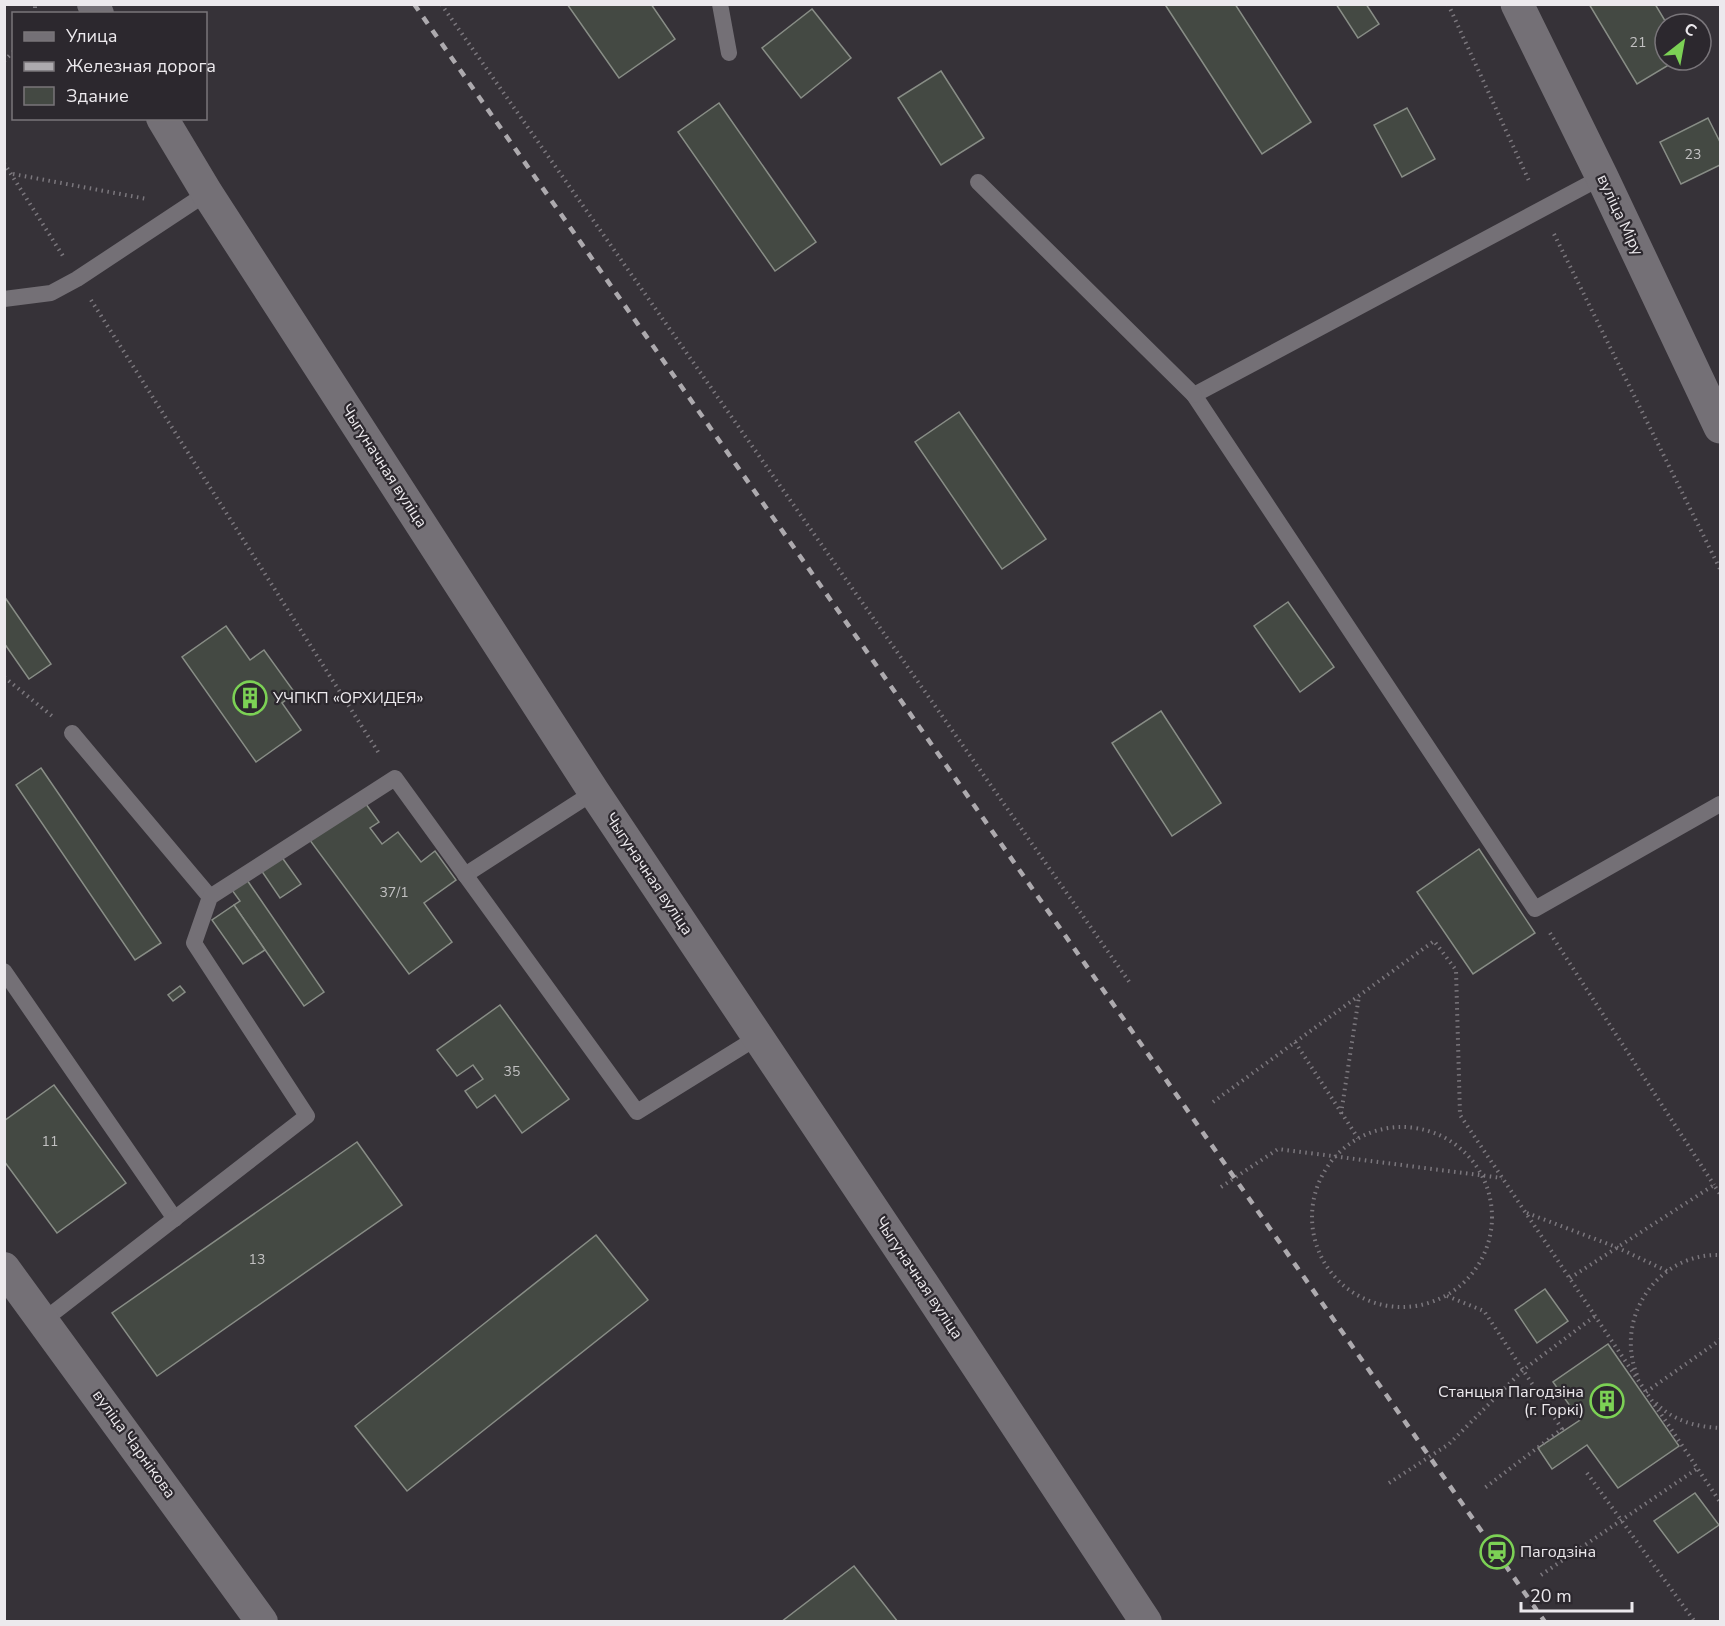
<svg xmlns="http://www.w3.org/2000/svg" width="1725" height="1626" font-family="'Nunito Sans',sans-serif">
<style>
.building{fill:#444943;stroke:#888d86;stroke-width:1.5}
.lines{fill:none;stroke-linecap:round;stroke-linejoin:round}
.path{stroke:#7b777d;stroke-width:4;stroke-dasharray:1.5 4.5;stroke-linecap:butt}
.lane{stroke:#747076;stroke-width:16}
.street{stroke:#747076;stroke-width:32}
.secondary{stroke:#747076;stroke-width:33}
.rail{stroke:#adaaae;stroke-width:4.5;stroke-dasharray:8 8;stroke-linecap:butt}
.labels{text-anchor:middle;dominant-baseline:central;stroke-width:4.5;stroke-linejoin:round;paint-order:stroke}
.number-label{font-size:14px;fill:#c2c1c2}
.street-label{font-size:16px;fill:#ece9ed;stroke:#2c282e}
.poi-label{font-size:16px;fill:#ece9ed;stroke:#2c282e;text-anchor:start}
</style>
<rect width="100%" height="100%" fill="#363238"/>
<!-- building -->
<g class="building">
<polygon points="567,4 651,4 675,39 619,78"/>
<polygon points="1168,4 1235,4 1311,122 1262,154 1166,6"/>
<polygon points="1336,4 1366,4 1379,24 1358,38"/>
<polygon points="1589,4 1655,4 1667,24 1665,24 1665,60 1677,60 1637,84"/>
<polygon points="812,9 851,58 801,98 762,48"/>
<polygon points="941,71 984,138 941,165 898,98"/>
<polygon points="719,103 816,242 775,271 678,132"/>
<polygon points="1407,108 1435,159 1402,177 1374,125"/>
<polygon points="1708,118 1720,142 1720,165 1681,184 1660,142"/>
<polygon points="959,412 1046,539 1002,569 915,442"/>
<polygon points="4,596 51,664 29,679 4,643"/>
<polygon points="1288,602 1334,667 1300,692 1254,626"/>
<polygon points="226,626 250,660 264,650 295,693 282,703 301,730 256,762 182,657"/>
<polygon points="1161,711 1221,803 1172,836 1112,743"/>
<polygon points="41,768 161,943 135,960 16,785"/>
<polygon points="363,800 379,822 370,828 382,844 398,832 421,862 435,851 456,880 424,903 452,942 409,974 309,839"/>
<polygon points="1479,849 1535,933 1473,974 1417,892"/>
<polygon points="281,856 301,884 280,898 261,870"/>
<polygon points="247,880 324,992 304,1006 234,905 240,901 232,890"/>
<polygon points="234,905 265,950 243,964 212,920"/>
<polygon points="180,986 185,992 173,1001 168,995"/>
<polygon points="500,1005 569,1099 522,1133 495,1095 477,1108 465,1091 483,1079 473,1065 457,1076 437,1050"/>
<polygon points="54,1085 126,1183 57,1233 4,1161 4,1121"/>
<polygon points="357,1142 402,1205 157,1376 112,1313"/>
<polygon points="596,1235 648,1300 407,1491 355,1426"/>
<polygon points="1545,1289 1568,1321 1537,1343 1515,1310"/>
<polygon points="1608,1344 1679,1446 1618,1488 1587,1445 1552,1469 1538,1448 1580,1420 1553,1382"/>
<polygon points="1695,1493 1719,1525 1678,1553 1654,1521"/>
<polygon points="854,1566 898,1622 781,1622"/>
</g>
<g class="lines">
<!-- path -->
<g class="path">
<polyline points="441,4 1130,983"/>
<polyline points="1448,4 1530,183"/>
<polyline points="35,14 35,4"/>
<polyline points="4,61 14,51"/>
<polyline points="4,163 63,256"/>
<polyline points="13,174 147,199"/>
<polyline points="1554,234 1720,569"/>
<polyline points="91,300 380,755"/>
<polyline points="4,677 52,716"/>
<polyline points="1550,933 1714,1185"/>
<polyline points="1295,1042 1358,1138"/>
<polyline points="1213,1102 1434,941 1456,970 1460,1115 1720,1502"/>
<polyline points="1341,1114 1359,996"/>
<circle cx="1402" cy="1217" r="90"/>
<polyline points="1221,1187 1278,1149 1502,1178"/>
<polyline points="1527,1213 1616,1247 1667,1271"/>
<polyline points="1570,1278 1714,1185 1720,1194"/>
<polyline points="1447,1296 1484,1311 1562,1429 1482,1490"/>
<path d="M1637,1375C1614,1317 1658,1253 1720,1255"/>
<polyline points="1646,1392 1720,1340"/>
<path d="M1656,1403C1673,1421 1697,1427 1720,1428"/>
<polyline points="1587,1473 1695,1622"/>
<polyline points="1389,1483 1449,1444 1523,1370 1595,1316"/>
<polyline points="1541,1575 1698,1468"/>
</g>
<!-- lane -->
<g class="lane">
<polyline points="720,4 729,53"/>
<polyline points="1602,177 1194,395 1535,909 1720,804"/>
<polyline points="978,182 1194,395"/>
<polyline points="4,299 51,293 77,279 207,193"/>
<polyline points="72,733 210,897"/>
<polyline points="465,875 594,792"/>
<polyline points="4,971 175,1219"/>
<polyline points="44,1320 307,1116 194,943 210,897 395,778 637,1112 758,1037"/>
</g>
<!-- street -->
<g class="street">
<polyline points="93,4 98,14"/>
<polyline points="162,118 207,193 594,792 923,1284 1146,1622"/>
<polyline points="4,1268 262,1622"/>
</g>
<!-- secondary -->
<polyline class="secondary" points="1517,4 1602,177 1720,427"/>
<!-- rail -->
<polyline class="rail" points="414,4 1545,1622"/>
</g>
<!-- icons -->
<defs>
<symbol id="building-ring" viewBox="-11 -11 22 22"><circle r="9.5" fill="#2c282e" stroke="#7cd155" stroke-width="1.5"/><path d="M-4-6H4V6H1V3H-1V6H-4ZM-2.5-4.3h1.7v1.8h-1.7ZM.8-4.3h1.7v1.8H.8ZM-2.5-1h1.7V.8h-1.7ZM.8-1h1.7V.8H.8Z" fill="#7cd155"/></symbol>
<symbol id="station-ring" viewBox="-11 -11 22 22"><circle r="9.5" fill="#2c282e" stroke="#7cd155" stroke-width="1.5"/><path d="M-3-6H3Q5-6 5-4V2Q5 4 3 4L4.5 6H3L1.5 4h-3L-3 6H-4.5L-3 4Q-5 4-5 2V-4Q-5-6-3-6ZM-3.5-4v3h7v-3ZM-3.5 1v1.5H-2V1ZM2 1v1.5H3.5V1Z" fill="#7cd155"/></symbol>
</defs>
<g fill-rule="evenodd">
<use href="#building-ring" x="231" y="679" width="38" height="38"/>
<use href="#building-ring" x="1588" y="1382" width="38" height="38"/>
<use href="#station-ring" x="1478" y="1533" width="38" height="38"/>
</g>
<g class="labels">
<!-- number labels -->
<g class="number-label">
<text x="1638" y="42">21</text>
<text x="1693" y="154">23</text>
<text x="394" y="892">37/1</text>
<text x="512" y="1071">35</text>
<text x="50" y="1141">11</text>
<text x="257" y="1259">13</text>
</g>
<!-- street labels -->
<g class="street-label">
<text transform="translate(1620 215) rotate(65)">вуліца Міру</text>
<text transform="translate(384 466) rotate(57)">Чыгуначная вуліца</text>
<text transform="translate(649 874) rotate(56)">Чыгуначная вуліца</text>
<text transform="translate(919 1278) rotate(56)">Чыгуначная вуліца</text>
<text transform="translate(134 1444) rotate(54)">вуліца Чарнікова</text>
</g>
<!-- poi labels -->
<g class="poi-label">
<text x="273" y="698">УЧПКП «ОРХИДЕЯ»</text>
<text x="1584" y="1392" text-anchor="end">Станцыя Пагодзіна<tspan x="1584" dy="18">(г. Горкі)</tspan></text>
<text x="1520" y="1552">Пагодзіна</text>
</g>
</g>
<!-- border -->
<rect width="1725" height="1626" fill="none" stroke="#ece9ed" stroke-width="12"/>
<!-- legend -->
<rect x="12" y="12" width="195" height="108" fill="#2c282e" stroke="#79757a" stroke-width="1.5"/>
<rect x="24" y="32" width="30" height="9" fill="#747076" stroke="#79757a" stroke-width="1.5"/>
<text x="66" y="42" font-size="18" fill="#ece9ed">Улица</text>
<rect x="24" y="62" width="30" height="9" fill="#adaaae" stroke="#79757a" stroke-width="1.5"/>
<text x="66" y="72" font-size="18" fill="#ece9ed">Железная дорога</text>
<rect x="24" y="87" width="30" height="18" fill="#444943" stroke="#79757a" stroke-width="1.5"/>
<text x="66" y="102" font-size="18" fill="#ece9ed">Здание</text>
<!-- north arrow -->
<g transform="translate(1683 42) rotate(31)"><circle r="28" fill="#2c282e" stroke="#79757a" stroke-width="1.5"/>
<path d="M0-4.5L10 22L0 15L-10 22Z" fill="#7cd155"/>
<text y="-9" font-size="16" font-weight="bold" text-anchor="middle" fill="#ece9ed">С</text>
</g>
<!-- scale -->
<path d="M1521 1602v9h111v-9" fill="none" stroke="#ece9ed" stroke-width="3"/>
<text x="1530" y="1602" font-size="18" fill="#ece9ed" stroke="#2c282e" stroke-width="4.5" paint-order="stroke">20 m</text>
</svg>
